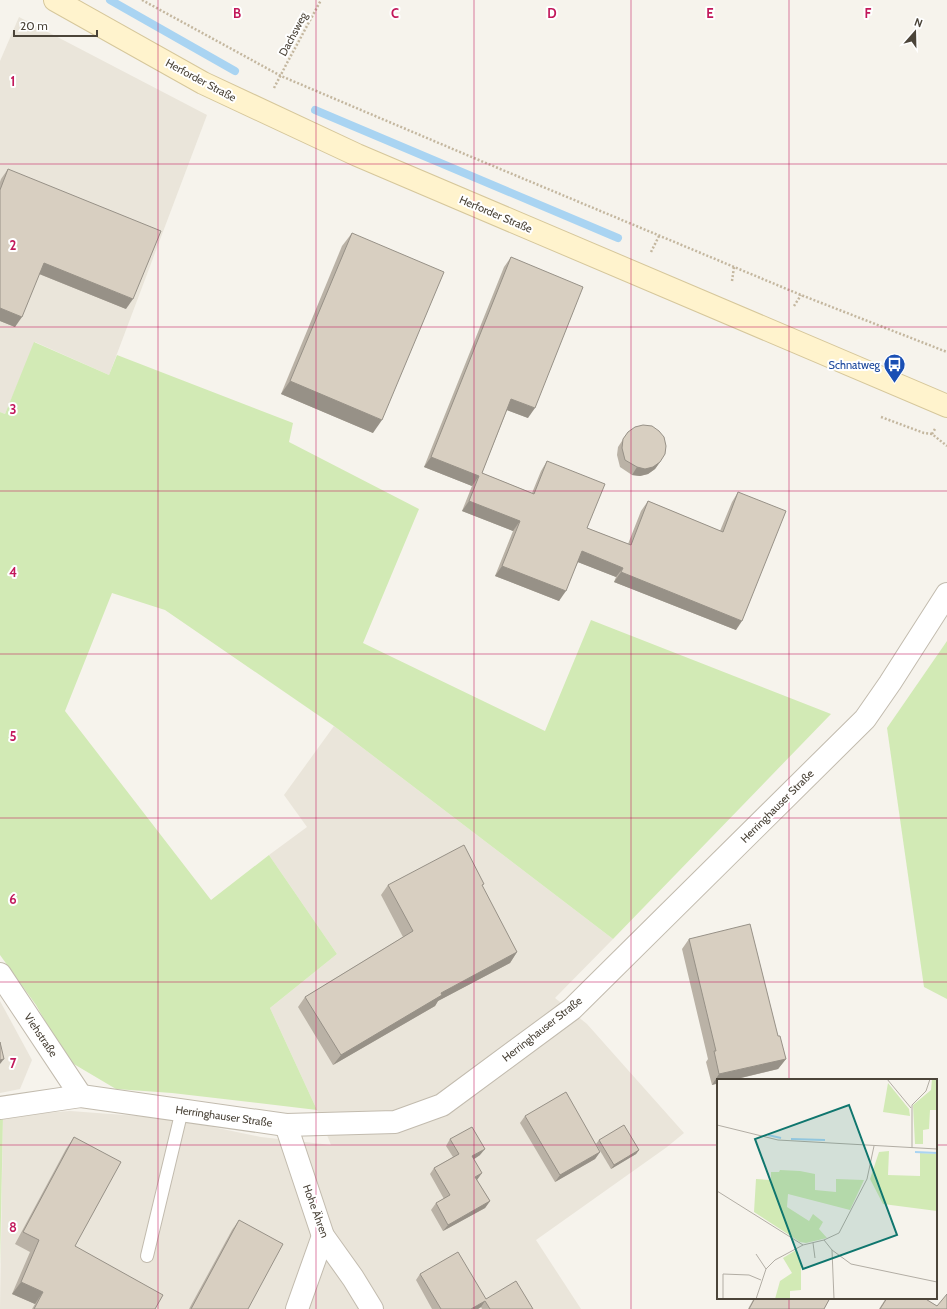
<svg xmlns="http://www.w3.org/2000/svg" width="947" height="1309" font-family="Cabin,sans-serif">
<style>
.residential{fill:#eae5da}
.green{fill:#d2eab5}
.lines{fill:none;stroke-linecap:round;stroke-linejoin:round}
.stream{stroke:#a9d4f2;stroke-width:8}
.service-casing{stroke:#c2bbae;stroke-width:14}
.minor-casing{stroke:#c2bbae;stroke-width:24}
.secondary-casing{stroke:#d6c79b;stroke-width:24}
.path{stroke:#c4b79f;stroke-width:2.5;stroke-dasharray:2 2;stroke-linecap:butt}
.service{stroke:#fff;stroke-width:12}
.minor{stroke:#fff;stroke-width:22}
.secondary{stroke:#fff3cd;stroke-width:22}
.wall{fill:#bab2a6}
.shaded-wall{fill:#979187}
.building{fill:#d8cfc1;stroke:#979187}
.grid{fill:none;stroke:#c2185b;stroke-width:1;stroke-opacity:0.55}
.labels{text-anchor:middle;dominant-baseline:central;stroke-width:4;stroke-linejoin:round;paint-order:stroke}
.street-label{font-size:11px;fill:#4b4439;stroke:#fff}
.transit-label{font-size:11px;fill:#164399;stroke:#fff;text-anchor:end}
.inset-river{fill:none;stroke:#a9d4f2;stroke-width:2}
.inset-road{fill:none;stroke:#b2ada4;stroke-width:1}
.view{fill:#0f766e;fill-opacity:0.15;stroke:#0f766e;stroke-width:2}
.inset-edge{fill:none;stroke:#4b4439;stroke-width:2}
.grid-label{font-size:13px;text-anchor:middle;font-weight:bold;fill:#c2185b;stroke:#fff;stroke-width:4;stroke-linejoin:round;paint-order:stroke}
</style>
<rect width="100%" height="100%" fill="#f6f3ec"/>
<!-- residential -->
<g class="residential">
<polygon points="19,17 207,115 109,375 35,342 5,414 0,412 0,61"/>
<polygon points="334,726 613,939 555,998 587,1024 684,1133 667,1147 536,1240 581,1309 0,1309 3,1116 70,1111 152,1117 203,1125 261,1137 331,1145 317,1110 270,1008 337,954 269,855 307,827 284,795"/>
<polygon points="0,1001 32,1060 20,1089 0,1093"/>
</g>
<!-- green -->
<g class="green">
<polygon points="34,342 109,375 117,355 293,423 289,442 419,509 363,643 545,731 591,620 831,714 613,939 334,726 165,610 112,593 65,711 211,900 269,855 337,954 270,1008 317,1110 172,1093 116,1089 67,1060 36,1005 0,955 0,412 5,414"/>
<polygon points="947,641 947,999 924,987 887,728"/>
<polygon points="3,1116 0,1265 0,1266 0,1117"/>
</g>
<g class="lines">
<!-- stream -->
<g class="stream">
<polyline points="110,0 235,71"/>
<polyline points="315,110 618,238"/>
</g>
<defs>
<polyline id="service" points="147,1256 182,1110"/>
<g id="minor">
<polyline points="0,974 81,1096"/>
<polyline points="0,1108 81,1096 286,1125 395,1122 442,1105 572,1009 865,719 890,683 947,594"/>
<polyline points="286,1125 323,1236 353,1278 372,1309"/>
<polyline points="297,1309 323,1236"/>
</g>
<polyline id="secondary" points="55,0 203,83 357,155 947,406"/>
</defs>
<!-- service casing -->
<use href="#service" class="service-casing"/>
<!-- minor casing -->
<use href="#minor" class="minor-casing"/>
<!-- secondary casing -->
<use href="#secondary" class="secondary-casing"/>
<!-- path -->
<g class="path">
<polyline points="142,0 281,76 474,158 801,295 947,352"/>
<polyline points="274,88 287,63 321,0"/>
<polyline points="651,252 659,236"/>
<polyline points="732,281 734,267"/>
<polyline points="794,306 801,295"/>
<polyline points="881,417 924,433 932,434"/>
<polyline points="935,429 932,434 947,446"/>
</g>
<!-- service -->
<use href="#service" class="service"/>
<!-- minor -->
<use href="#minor" class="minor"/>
<!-- secondary -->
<use href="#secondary" class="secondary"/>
</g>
<!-- wall -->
<g class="wall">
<polygon points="8,169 126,309 39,274 15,327 0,321 0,182 1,179"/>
<polygon points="352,233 373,433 281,394 342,246"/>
<polygon points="511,257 528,418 507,410 482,473 532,493 541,471 547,461 587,528 628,544 641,511 648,501 720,531 732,502 738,492 736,630 614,582 616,577 578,562 559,601 495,576 513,531 462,511 472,486 424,467 504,267"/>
<polygon points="628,432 660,462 655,469 648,474 640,476 632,475 620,467 617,455 618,447"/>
<polygon points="388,885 482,887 517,952 510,963 438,1001 435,1006 333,1065 298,1007 305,997 403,937 381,895"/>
<polygon points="689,939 778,1036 786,1059 778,1069 712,1085 706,1062 708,1059 682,949"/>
<polygon points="525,1116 600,1152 595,1159 555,1182 520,1123"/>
<polygon points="74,1137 75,1246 155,1309 32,1309 35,1304 12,1294 30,1252 15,1244 66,1149"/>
<polygon points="450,1139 480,1155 474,1159 477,1180 490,1201 485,1208 443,1231 431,1210 436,1203 444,1199 430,1174 434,1168 453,1157 446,1146"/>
<polygon points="599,1140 639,1150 636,1154 611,1169 596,1144"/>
<polygon points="239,1220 248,1309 189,1309 232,1230"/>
<polygon points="420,1274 486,1299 533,1309 482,1309 481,1307 478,1309 432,1309 416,1280"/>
<polygon points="754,1298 830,1298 824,1309 748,1309"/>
<polygon points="886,1298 924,1298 937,1306 947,1309 879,1309"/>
</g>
<!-- shaded-wall -->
<g class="shaded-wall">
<polygon points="44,263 133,299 126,309 37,273"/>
<polygon points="0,308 22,317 15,327 0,321"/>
<polygon points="290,381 382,420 373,433 281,394"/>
<polygon points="511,399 535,408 528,418 504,409"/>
<polygon points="431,457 479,476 472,486 424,467"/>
<polygon points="660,462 655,469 648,474 640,476 632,475 637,467"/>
<polygon points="469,501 520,521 513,531 462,511"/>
<polygon points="582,551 623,568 616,577 575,561"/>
<polygon points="502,566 566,591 559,601 495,576"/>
<polygon points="621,572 742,621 736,630 614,582"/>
<polygon points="517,952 510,963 438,1001 435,1006 333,1065 341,1055 441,993"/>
<polygon points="4,1059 0,1064 0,1060"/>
<polygon points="786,1059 778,1069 732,1080 718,1080 718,1083 712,1085 719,1074"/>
<polygon points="485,1149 480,1155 468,1163 472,1156"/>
<polygon points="639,1150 636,1154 611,1169 614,1165"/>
<polygon points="600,1152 595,1159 555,1182 560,1175"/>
<polygon points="482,1173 477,1180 475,1177"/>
<polygon points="490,1201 485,1208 443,1231 448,1225"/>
<polygon points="21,1282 43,1292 35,1304 12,1294"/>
<polygon points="485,1301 481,1307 478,1309 471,1309"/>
</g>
<!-- building -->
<g class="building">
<polygon points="8,169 161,231 133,299 44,263 22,317 0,308 0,190"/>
<polygon points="352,233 444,272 382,420 290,381"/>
<polygon points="511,257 583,287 535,408 511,399 482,473 534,494 547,461 605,484 587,528 631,545 648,501 723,532 738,492 786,511 742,621 621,572 623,568 582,551 566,591 502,566 520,521 469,501 479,476 431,457"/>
<polygon points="643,425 652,426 659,431 664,437 666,446 665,454 660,462 653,467 645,469 637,467 625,460 622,448 623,439 628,432 635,427"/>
<polygon points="464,845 484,884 482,885 517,952 441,993 442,995 341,1055 305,997 413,931 388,885"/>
<polygon points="750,924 778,1036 780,1036 786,1059 719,1074 714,1051 716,1051 689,939"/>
<polygon points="0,1042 4,1059 0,1060"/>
<polygon points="566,1092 600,1152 560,1175 525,1116"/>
<polygon points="624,1125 639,1150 614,1165 599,1140"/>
<polygon points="472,1127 485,1149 472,1156 482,1173 475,1177 490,1201 448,1225 436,1203 450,1195 434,1168 459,1154 450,1139"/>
<polygon points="74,1137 121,1162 75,1246 163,1295 155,1309 34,1309 43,1292 21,1282 39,1240 23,1232"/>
<polygon points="239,1220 283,1244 248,1309 191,1309"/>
<polygon points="458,1252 486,1299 516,1281 533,1309 490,1309 485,1301 471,1309 441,1309 420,1274"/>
<polygon points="947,1294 947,1309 880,1309 887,1298 924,1298 937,1306"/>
<polygon points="755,1298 830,1298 824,1309 749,1309"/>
</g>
<!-- grid -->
<path class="grid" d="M158,0V1309M316,0V1309M474,0V1309M631,0V1309M789,0V1080M0,164H947M0,327H947M0,491H947M0,654H947M0,818H947M0,982H947M0,1145H718M936,1145H947M789,1298V1309"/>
<!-- icons -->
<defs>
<symbol id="bus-pin" viewBox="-11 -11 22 30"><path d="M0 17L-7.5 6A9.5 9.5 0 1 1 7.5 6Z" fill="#1a4fb4" stroke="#fff"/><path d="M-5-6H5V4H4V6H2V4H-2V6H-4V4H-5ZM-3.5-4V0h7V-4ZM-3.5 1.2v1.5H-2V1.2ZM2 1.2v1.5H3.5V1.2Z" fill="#fff"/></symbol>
</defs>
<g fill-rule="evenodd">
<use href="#bus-pin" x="882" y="352" width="25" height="34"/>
</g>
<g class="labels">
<!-- street labels -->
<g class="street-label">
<text transform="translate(293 34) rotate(-62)">Dachsweg</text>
<text transform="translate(201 80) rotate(28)">Herforder Straße</text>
<text transform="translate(496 214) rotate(23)">Herforder Straße</text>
<text transform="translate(777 806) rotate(-45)">Herringhauser Straße</text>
<text transform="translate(542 1029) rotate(-38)">Herringhauser Straße</text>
<text transform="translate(41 1035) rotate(56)">Viehstraße</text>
<text transform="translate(224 1116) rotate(8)">Herringhauser Straße</text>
<text transform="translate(316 1211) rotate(70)">Hohe Ähren</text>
</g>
<!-- transit labels -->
<g class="transit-label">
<text x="880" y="365">Schnatweg</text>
</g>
</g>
<!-- overview -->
<g transform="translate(717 1079)">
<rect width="220" height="220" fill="#f6f3ec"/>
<path d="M215,0H220V31H213L212,50L206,51V65H198L196,26L214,11ZM171,4L192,30L193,37L166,33ZM172,72L171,96L203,97V74L220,75V132L166,125L153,100L162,73ZM63,91L83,92L98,95V111L119,113V100L147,101L133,131L71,115L70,128L92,142L96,135L106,143L102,150L110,159L89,164L83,163L37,133L39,100L54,101V93H62ZM79,171L84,186V211L73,212V220H58L63,202L75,194L66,179Z" fill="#d2eab5"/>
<path class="inset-river" d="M51,56L64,59M74,60L108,61M198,73L220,74"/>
<path class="inset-road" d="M170,0L194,29M0,46L61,61L220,70M195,69V26L209,12L213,0M0,112L86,166M107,161L115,171L134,185L220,203M96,164L98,179M115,171L117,220M39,175L49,190M6,220V195L32,196L44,201M39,220L49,190L58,181L86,166L107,161L122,154L150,100L157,67"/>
<path class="view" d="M132,26L180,156L86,190L38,60Z"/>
<rect width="220" height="220" class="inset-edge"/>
</g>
<g class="grid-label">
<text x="237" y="18">B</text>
<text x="395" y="18">C</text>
<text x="552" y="18">D</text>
<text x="710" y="18">E</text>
<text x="868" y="18">F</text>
<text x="13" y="86">1</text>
<text x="13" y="250">2</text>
<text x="13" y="414">3</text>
<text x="13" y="577">4</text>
<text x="13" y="741">5</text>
<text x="13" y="904">6</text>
<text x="13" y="1068">7</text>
<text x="13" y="1232">8</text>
</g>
<!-- north arrow -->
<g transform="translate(915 32) rotate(20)" stroke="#ffffff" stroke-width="3" paint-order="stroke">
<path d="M0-3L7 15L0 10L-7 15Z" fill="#4b4439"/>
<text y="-6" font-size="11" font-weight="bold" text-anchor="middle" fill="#4b4439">N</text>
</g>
<!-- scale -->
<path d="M14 30v6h83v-6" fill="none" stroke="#4b4439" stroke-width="2"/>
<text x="20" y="30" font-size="12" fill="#4b4439" stroke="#ffffff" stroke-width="3" paint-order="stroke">20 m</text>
</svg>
